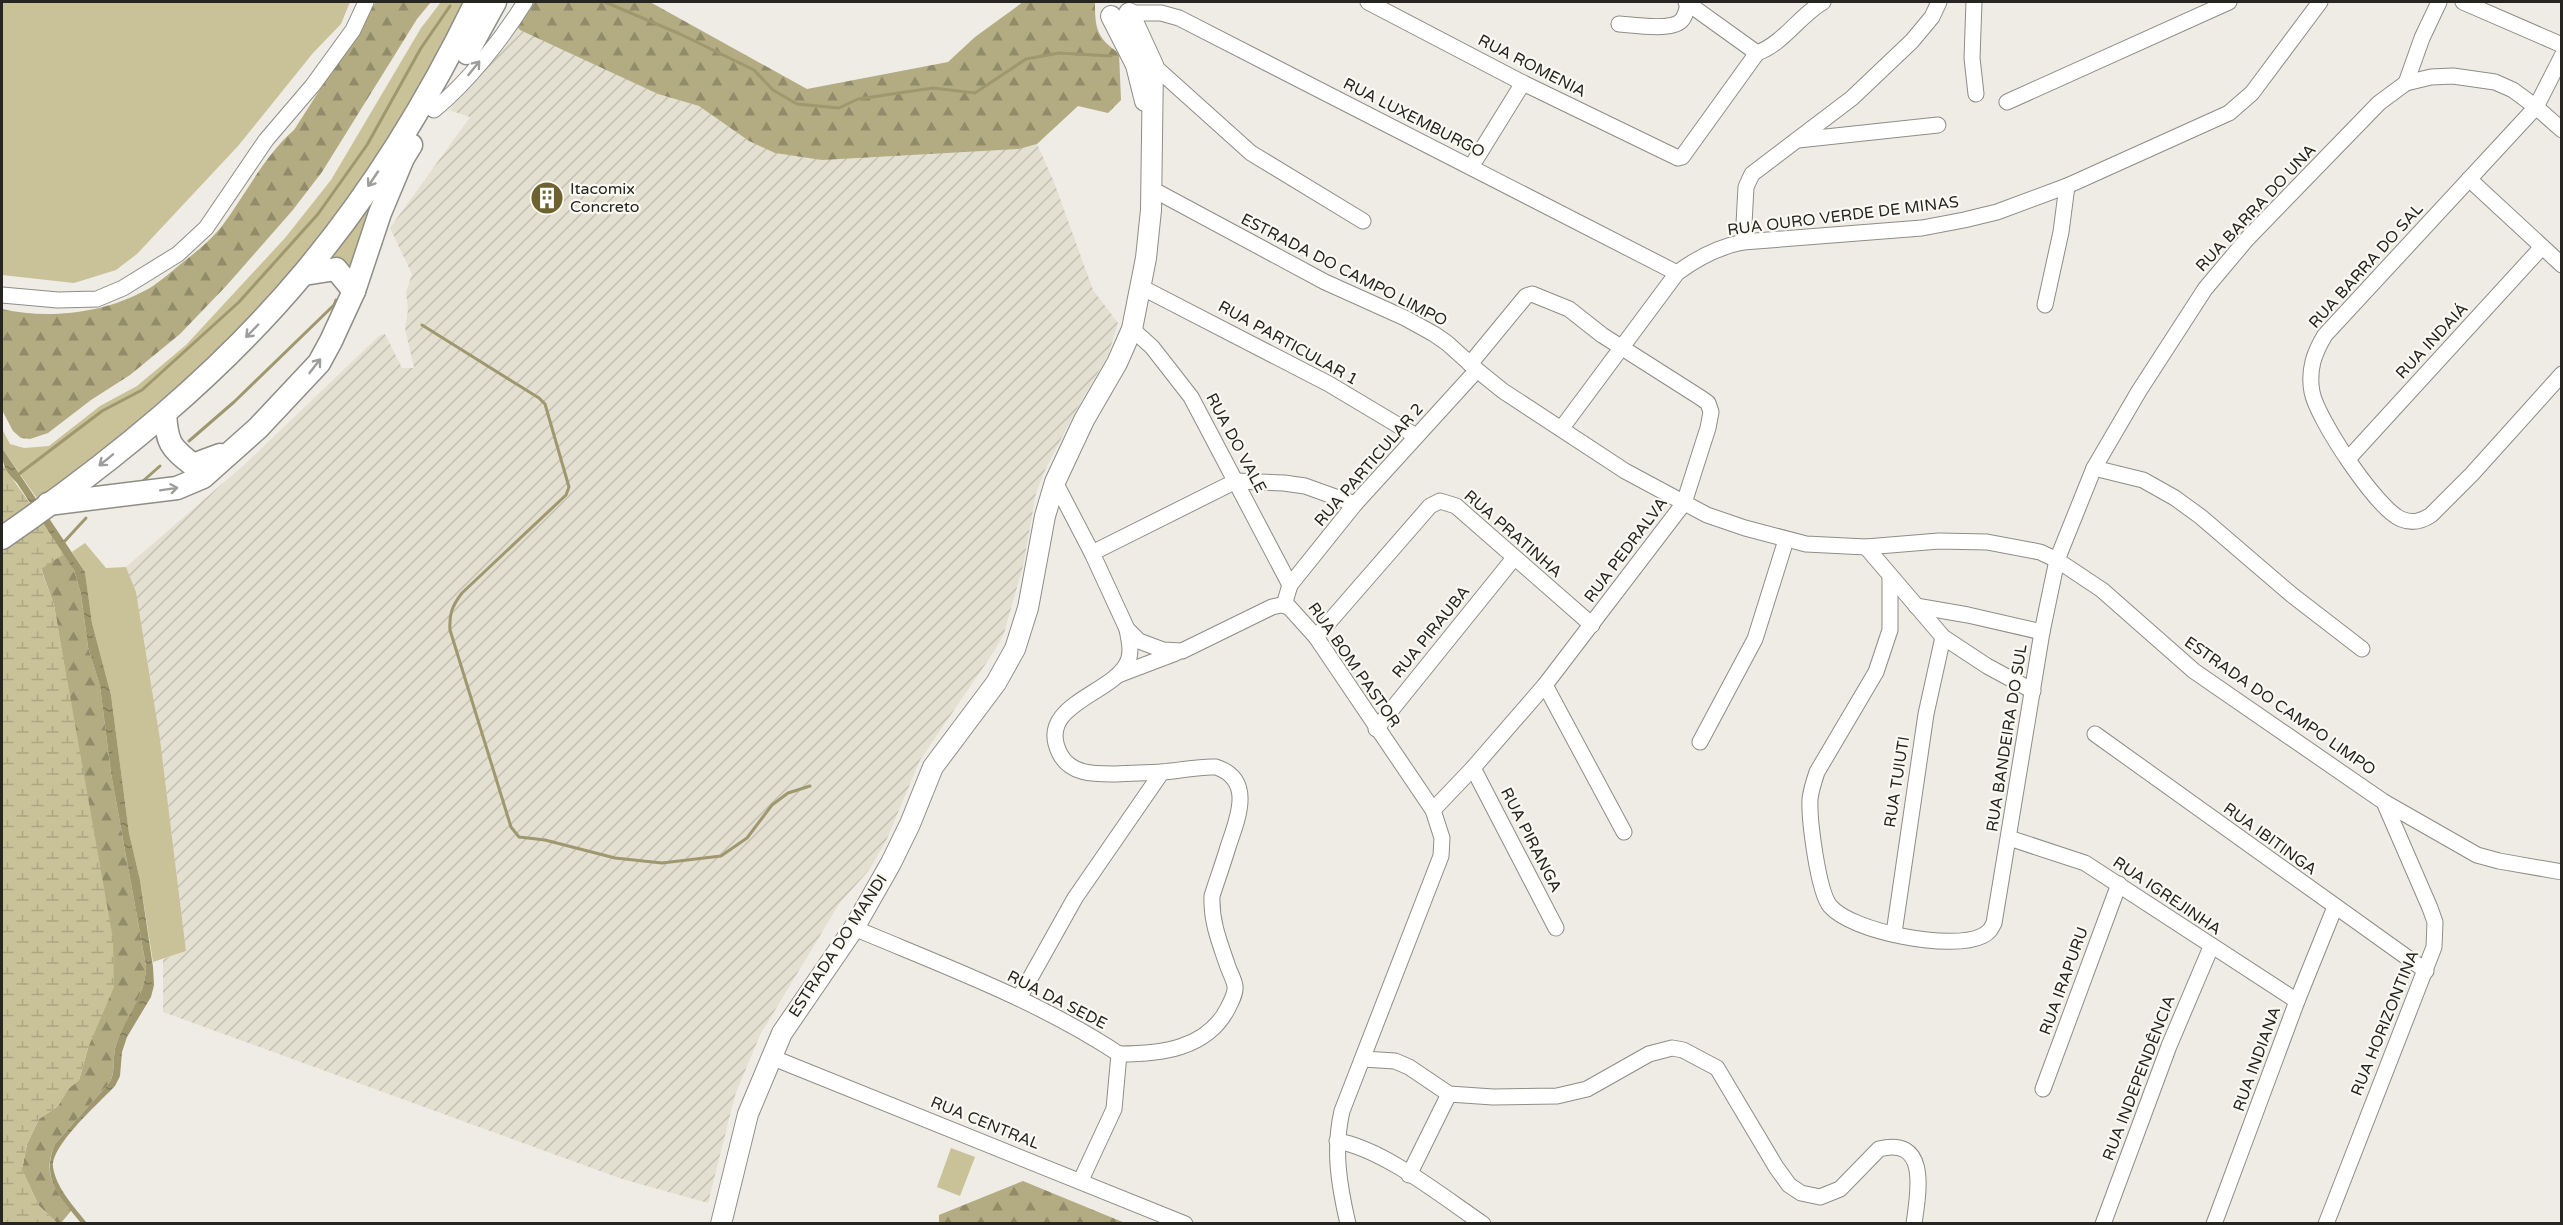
<svg xmlns="http://www.w3.org/2000/svg" width="2563" height="1225" font-family="'Varela Round',sans-serif">
<style>
.industrial{fill:url(#industrial-furrows)}
.green{fill:#c9c197}
.forest{fill:url(#forest-firs)}
.wetland{fill:url(#wetland-marsh)}
.water{fill:url(#water-ripples)}
.lines{fill:none;stroke-linecap:round;stroke-linejoin:round}
.stream{stroke:#9f976e;stroke-width:3}
.minor-casing{stroke:#8e8d86;stroke-width:17}
.major-casing{stroke:#8e8d86;stroke-width:22}
.highway-casing{stroke:#8e8d86;stroke-width:25}
.minor{stroke:#fff;stroke-width:15}
.major{stroke:#fff;stroke-width:20}
.highway{stroke:#fff;stroke-width:22}
.oneway{stroke:#9d9d9c}
.labels{text-anchor:middle;dominant-baseline:central;stroke-width:4.5;stroke-linejoin:round;paint-order:stroke}
.street-label{font-size:16px;fill:#262522;stroke:#fbfaf2}
.poi-label{font-size:16px;fill:#262522;stroke:#fbfaf2;text-anchor:start}
</style>
<defs>
<pattern id="industrial-furrows" width="10" height="10" patternUnits="userSpaceOnUse" patternTransform="scale(1.5)"><rect width="10" height="10" fill="#e3e0d1"/><path d="M-1 1l2-2M0 10L10 0M9 11l2-2" fill="none" stroke="#c3c0b3"/></pattern>
<pattern id="forest-firs" width="22" height="20" patternUnits="userSpaceOnUse" patternTransform="scale(1.5)"><rect width="22" height="20" fill="#b3ab81"/><path d="M5 1l3.5 6h-7zM16 11l3.5 6h-7z" fill="#918b69"/></pattern>
<pattern id="wetland-marsh" width="20" height="14" patternUnits="userSpaceOnUse" patternTransform="scale(1.5)"><rect width="20" height="14" fill="#c9c197"/><path d="M1 5h8M5 5V1M11 12h8M15 12V8" fill="none" stroke="#aca682"/></pattern>
<pattern id="water-ripples" width="26" height="14" patternUnits="userSpaceOnUse" patternTransform="scale(1.5)"><rect width="26" height="14" fill="#9f976e"/><path d="M2 4q2-2 4 0t4 0M15 11q2-2 4 0t4 0" fill="none" stroke="#817b5a"/></pattern>
</defs>
<rect width="100%" height="100%" fill="#eeece5"/>
<!-- industrial -->
<polygon class="industrial" points="517,26 658,94 699,106 749,141 1019,149 1037,144 1054,182 1093,290 1118,323 1108,355 1074,414 1044,472 1036,493 1023,566 1004,633 995,650 920,760 886,841 869,870 839,904 760,1035 735,1095 708,1203 622,1179 163,1012 163,959 186,951 160,739 136,592 126,567 244,465 380,335 385,334 402,368 414,368 405,328 408,310 406,292 412,274 390,228 470,117 449,110"/>
<!-- green -->
<g class="green">
<polygon points="2,2 350,2 341,24 313,53 238,146 137,254 116,270 74,283 2,275"/>
<polygon points="441,2 466,2 435,67 352,199 293,268 241,326 198,369 109,445 38,500 2,448 2,429 10,444 24,448 49,446 100,406 137,386 186,345 285,238 331,180 421,28"/>
<polygon points="386,172 350,268 321,261"/>
<polygon points="85,543 106,568 126,567 136,592 160,739 186,951 153,962 140,880 129,833 111,695 92,623 85,572 72,552"/>
<polygon points="951,1148 975,1157 960,1196 937,1187"/>
</g>
<!-- forest -->
<g class="forest">
<path d="M376,2H431L417,19L322,172L292,211L227,285L180,334L130,375L91,400L48,433L30,439L21,438L13,431L2,410V309C51,320 109,313 153,286C163,279 172,271 182,263C196,252 211,240 222,226C246,194 264,156 294,130Z"/>
<path d="M534,2H650L807,89L948,62L975,37L1023,2H1095C1095,27 1096,38 1119,53L1121,100L1108,113L1078,106L1037,144L1019,149L822,160L775,153L749,141L699,106L658,94L520,30L517,26Z"/>
<path d="M65,553L74,570L81,594L88,647L100,686L111,773L146,966C146,997 125,1017 116,1045C112,1057 116,1070 110,1082L55,1144C42,1173 54,1188 71,1211L61,1223H57L39,1206L22,1170L27,1144L39,1119L58,1106L68,1089L79,1080L88,1048L68,689L54,605L41,568Z"/>
<polygon points="1023,1181 1125,1223 939,1223 939,1215"/>
</g>
<!-- wetland -->
<g class="wetland">
<polygon points="2,464 31,505 2,525"/>
<polygon points="44,523 65,553 41,569 54,605 113,939 114,987 88,1048 79,1080 68,1089 58,1106 39,1119 27,1144 22,1170 39,1206 57,1223 2,1223 2,552"/>
</g>
<!-- water -->
<path class="water" d="M2,448L85,572L92,623L111,695L129,833L140,880L153,967L154,985L151,997L127,1037L122,1052L120,1076L115,1086C100,1102 51,1145 53,1167C56,1188 75,1208 87,1223H81C61,1198 40,1179 55,1144L110,1082C116,1071 112,1057 116,1045C125,1016 146,997 146,966L111,773L100,686L88,647L81,594L74,570L17,483C5,471 2,465 2,448Z"/>
<g class="lines">
<!-- stream -->
<g class="stream">
<polyline points="605,2 680,34 754,70 773,90 797,104 839,108 858,99 933,88 975,93 1026,59 1059,53 1111,56"/>
<path d="M422,325L539,398L545,404L569,487L566,495L462,593C452,606 449,614 450,630L511,827L519,837L545,840L615,858L662,863L721,856L747,838L772,805L788,793L810,786"/>
<polyline points="189,441 234,402 334,305 336,300"/>
<polyline points="19,474 102,411 142,390 239,302 318,214 367,145 421,48 450,6"/>
<polyline points="143,481 160,466"/>
<polyline points="63,543 86,518"/>
</g>
<defs>
<g id="minor">
<path d="M1368,2L1523,83L1678,158L1682,157L1757,53C1784,43 1799,16 1823,2"/>
<polyline points="1686,2 1757,53"/>
<polyline points="1974,2 1972,58 1976,94"/>
<polyline points="2463,2 2562,45"/>
<polyline points="1129,13 1161,13 1179,18 1677,273"/>
<path d="M1619,24C1633,25 1671,31 1681,21C1685,17 1687,9 1688,3"/>
<path d="M2562,56L2536,107L2325,335C2314,353 2308,370 2312,392C2317,419 2377,509 2401,519C2413,524 2422,521 2431,515L2472,474L2562,374"/>
<polyline points="1153,65 1251,153 1363,221"/>
<polyline points="2406,83 2422,38 2439,2"/>
<polyline points="2007,102 2229,2"/>
<path d="M434,110C468,82 502,39 525,2"/>
<polyline points="1798,140 1938,125"/>
<polyline points="1471,167 1523,83"/>
<polyline points="2469,179 2562,265"/>
<polyline points="1152,189 1325,282 1405,318 1434,334 1447,343 1477,370 1503,391 1625,471 1707,515 1745,528 1806,544 1866,547 1939,541 1987,542 2040,552 2057,560 2102,590 2194,671 2384,802 2477,855 2499,861 2562,872"/>
<polyline points="1743,242 1746,187 1752,174 1852,98 1912,41 1932,17 1939,2"/>
<polyline points="1141,287 1329,384 1416,436"/>
<polyline points="2,295 58,300 97,299 123,288 178,254 206,228 266,140 313,85 353,30 366,2"/>
<polyline points="2045,305 2061,232 2067,186"/>
<polyline points="1132,329 1152,347 1191,397 1290,585"/>
<path d="M1561,429L1677,273C1697,258 1718,247 1743,242L1922,228L1964,220L1997,212L2067,186L2229,113L2252,93L2320,2"/>
<polyline points="2348,459 2542,247"/>
<polyline points="2094,468 2143,480 2175,498 2201,517 2292,595 2362,649"/>
<path d="M1055,482L1092,553L1127,629L1139,641L1163,650L1182,651L1272,607L1281,605L1289,607L1316,637L1433,810L1442,838L1441,856L1342,1111C1333,1150 1339,1185 1348,1224"/>
<polyline points="1866,547 1943,637 1987,666 2033,691"/>
<polyline points="1092,553 1236,481 1284,483 1305,486 1355,504"/>
<path d="M1890,577V630L1876,672L1817,772C1814,781 1811,790 1810,799C1809,820 1818,891 1830,906C1852,932 1952,951 1982,936C1989,933 1991,929 1994,923L2042,632L2057,560L2094,468L2139,391L2205,289L2247,239L2379,103L2406,83L2431,77L2453,76L2495,82L2513,90L2536,107L2562,130"/>
<polyline points="1284,605 1290,585 1355,504 1477,370"/>
<polyline points="1916,606 1968,615 2042,632"/>
<polyline points="1316,637 1430,506 1440,501 1456,506 1592,625"/>
<polyline points="1118,675 1176,653"/>
<polyline points="1545,685 1624,832"/>
<polyline points="1376,729 1514,558"/>
<polyline points="2095,734 2426,971"/>
<polyline points="1700,742 1755,639 1786,540"/>
<polyline points="1473,768 1556,928"/>
<polyline points="1433,810 1473,768 1545,685 1684,503 1708,428 1711,412 1708,403 1701,398 1602,335 1569,309 1532,294 1526,296 1470,364"/>
<polyline points="2009,838 2085,863 2297,1001"/>
<path d="M854,928C944,966 1037,1000 1119,1054"/>
<polyline points="1894,933 1926,714 1943,637"/>
<polyline points="1019,998 1075,898 1162,772"/>
<path d="M1119,1054C1161,1054 1207,1049 1228,1008C1231,1001 1236,994 1235,986C1234,979 1229,971 1227,964C1219,941 1211,921 1212,896C1217,880 1223,864 1228,847C1237,820 1255,780 1216,767C1198,766 1180,771 1162,772C1147,773 1131,773 1116,774C1095,774 1071,775 1060,754C1035,706 1109,695 1126,665C1133,654 1129,641 1127,629"/>
<polyline points="771,1057 1185,1224"/>
<path d="M1363,1059L1395,1061L1409,1067L1449,1094L1493,1097L1557,1096L1587,1089L1649,1054L1672,1048L1683,1050L1717,1068L1776,1167L1789,1185L1801,1193L1820,1197L1840,1189L1879,1149C1930,1136 1918,1194 1914,1224"/>
<polyline points="2043,1089 2119,884"/>
<path d="M1337,1141C1384,1149 1443,1197 1483,1224"/>
<polyline points="1409,1175 1449,1094"/>
<polyline points="1081,1180 1114,1109 1119,1054"/>
<polyline points="2103,1224 2169,1046 2211,947"/>
<polyline points="2214,1224 2297,1001 2335,907"/>
<polyline points="2326,1224 2434,947 2435,922 2430,908 2384,802"/>
</g>
<g id="major">
<polyline points="1111,16 1136,65 1145,101"/>
<polyline points="721,1224 748,1114 782,1033 854,928 891,863 910,824 933,767 996,683 1015,649 1028,608 1045,516 1055,482 1084,420 1117,363 1132,329 1146,258 1151,210 1153,65 1129,13"/>
</g>
<g id="highway">
<polyline points="467,53 495,2"/>
<polyline points="304,274 336,269 354,291"/>
<path d="M165,414C167,443 170,447 193,465L220,455"/>
<polyline points="48,504 177,488 203,477 258,428 319,363 331,341 354,291 380,213 403,158 411,145"/>
<path d="M2,538C112,462 218,376 304,273C373,191 430,97 476,2"/>
</g>
</defs>
<!-- minor casing -->
<use href="#minor" class="minor-casing"/>
<!-- major casing -->
<use href="#major" class="major-casing"/>
<!-- highway casing -->
<use href="#highway" class="highway-casing"/>
<!-- minor -->
<use href="#minor" class="minor"/>
<!-- major -->
<use href="#major" class="major"/>
<!-- highway -->
<use href="#highway" class="highway"/>
</g>
<!-- one-way arrows -->
<defs><path id="oneway-shaft" d="M-6 0H5M1.5-3L5.5 0L1.5 3" fill="none" stroke-width="1.6" stroke-linecap="round" stroke-linejoin="round" transform="scale(1.5)"/></defs>
<g class="oneway">
<use href="#oneway-shaft" transform="translate(474 68) rotate(-51)"/>
<use href="#oneway-shaft" transform="translate(373 179) rotate(124)"/>
<use href="#oneway-shaft" transform="translate(252 331) rotate(134)"/>
<use href="#oneway-shaft" transform="translate(315 366) rotate(-52)"/>
<use href="#oneway-shaft" transform="translate(106 460) rotate(141)"/>
<use href="#oneway-shaft" transform="translate(169 489) rotate(-9)"/>
</g>
<!-- icons -->
<defs>
<symbol id="building-disc" viewBox="-11 -11 22 22"><circle r="9.5" fill="#6e6330" stroke="#fbfaf2"/><path d="M-4-6H4V6H1V3H-1V6H-4ZM-2.5-4.3h1.7v1.8h-1.7ZM.8-4.3h1.7v1.8H.8ZM-2.5-1h1.7V.8h-1.7ZM.8-1h1.7V.8H.8Z" fill="#fff"/></symbol>
</defs>
<g fill-rule="evenodd">
<use href="#building-disc" x="528" y="179" width="38" height="38"/>
</g>
<g class="labels">
<!-- street labels -->
<g class="street-label">
<text transform="translate(1532 66) rotate(27)">RUA ROMENIA</text>
<text transform="translate(1414 118) rotate(27)">RUA LUXEMBURGO</text>
<text transform="translate(2256 208) rotate(-47)">RUA BARRA DO UNA</text>
<text transform="translate(1843 216) rotate(-7)">RUA OURO VERDE DE MINAS</text>
<text transform="translate(2366 266) rotate(-48)">RUA BARRA DO SAL</text>
<text transform="translate(1344 270) rotate(27)">ESTRADA DO CAMPO LIMPO</text>
<text transform="translate(2432 341) rotate(-47)">RUA INDAIÁ</text>
<text transform="translate(1288 343) rotate(29)">RUA PARTICULAR 1</text>
<text transform="translate(1236 443) rotate(62)">RUA DO VALE</text>
<text transform="translate(1369 465) rotate(-49)">RUA PARTICULAR 2</text>
<text transform="translate(1513 534) rotate(41)">RUA PRATINHA</text>
<text transform="translate(1626 550) rotate(-53)">RUA PEDRALVA</text>
<text transform="translate(1431 632) rotate(-51)">RUA PIRAUBA</text>
<text transform="translate(1354 665) rotate(55)">RUA BOM PASTOR</text>
<text transform="translate(2280 706) rotate(35)">ESTRADA DO CAMPO LIMPO</text>
<text transform="translate(2007 738) rotate(-81)">RUA BANDEIRA DO SUL</text>
<text transform="translate(1897 782) rotate(-81)">RUA TUIUTI</text>
<text transform="translate(2270 839) rotate(36)">RUA IBITINGA</text>
<text transform="translate(1531 840) rotate(63)">RUA PIRANGA</text>
<text transform="translate(2167 896) rotate(34)">RUA IGREJINHA</text>
<text transform="translate(838 946) rotate(-57)">ESTRADA DO MANDI</text>
<text transform="translate(2064 981) rotate(-70)">RUA IRAPURU</text>
<text transform="translate(1057 1000) rotate(27)">RUA DA SEDE</text>
<text transform="translate(2385 1023) rotate(-68)">RUA HORIZONTINA</text>
<text transform="translate(2257 1059) rotate(-70)">RUA INDIANA</text>
<text transform="translate(2139 1078) rotate(-69)">RUA INDEPENDÊNCIA</text>
<text transform="translate(985 1123) rotate(22)">RUA CENTRAL</text>
</g>
<!-- poi labels -->
<g class="poi-label">
<text x="570" y="189">Itacomix<tspan x="570" dy="18">Concreto</tspan></text>
</g>
</g>
<!-- border -->
<rect width="2563" height="1225" fill="none" stroke="#262522" stroke-width="6"/>
</svg>
